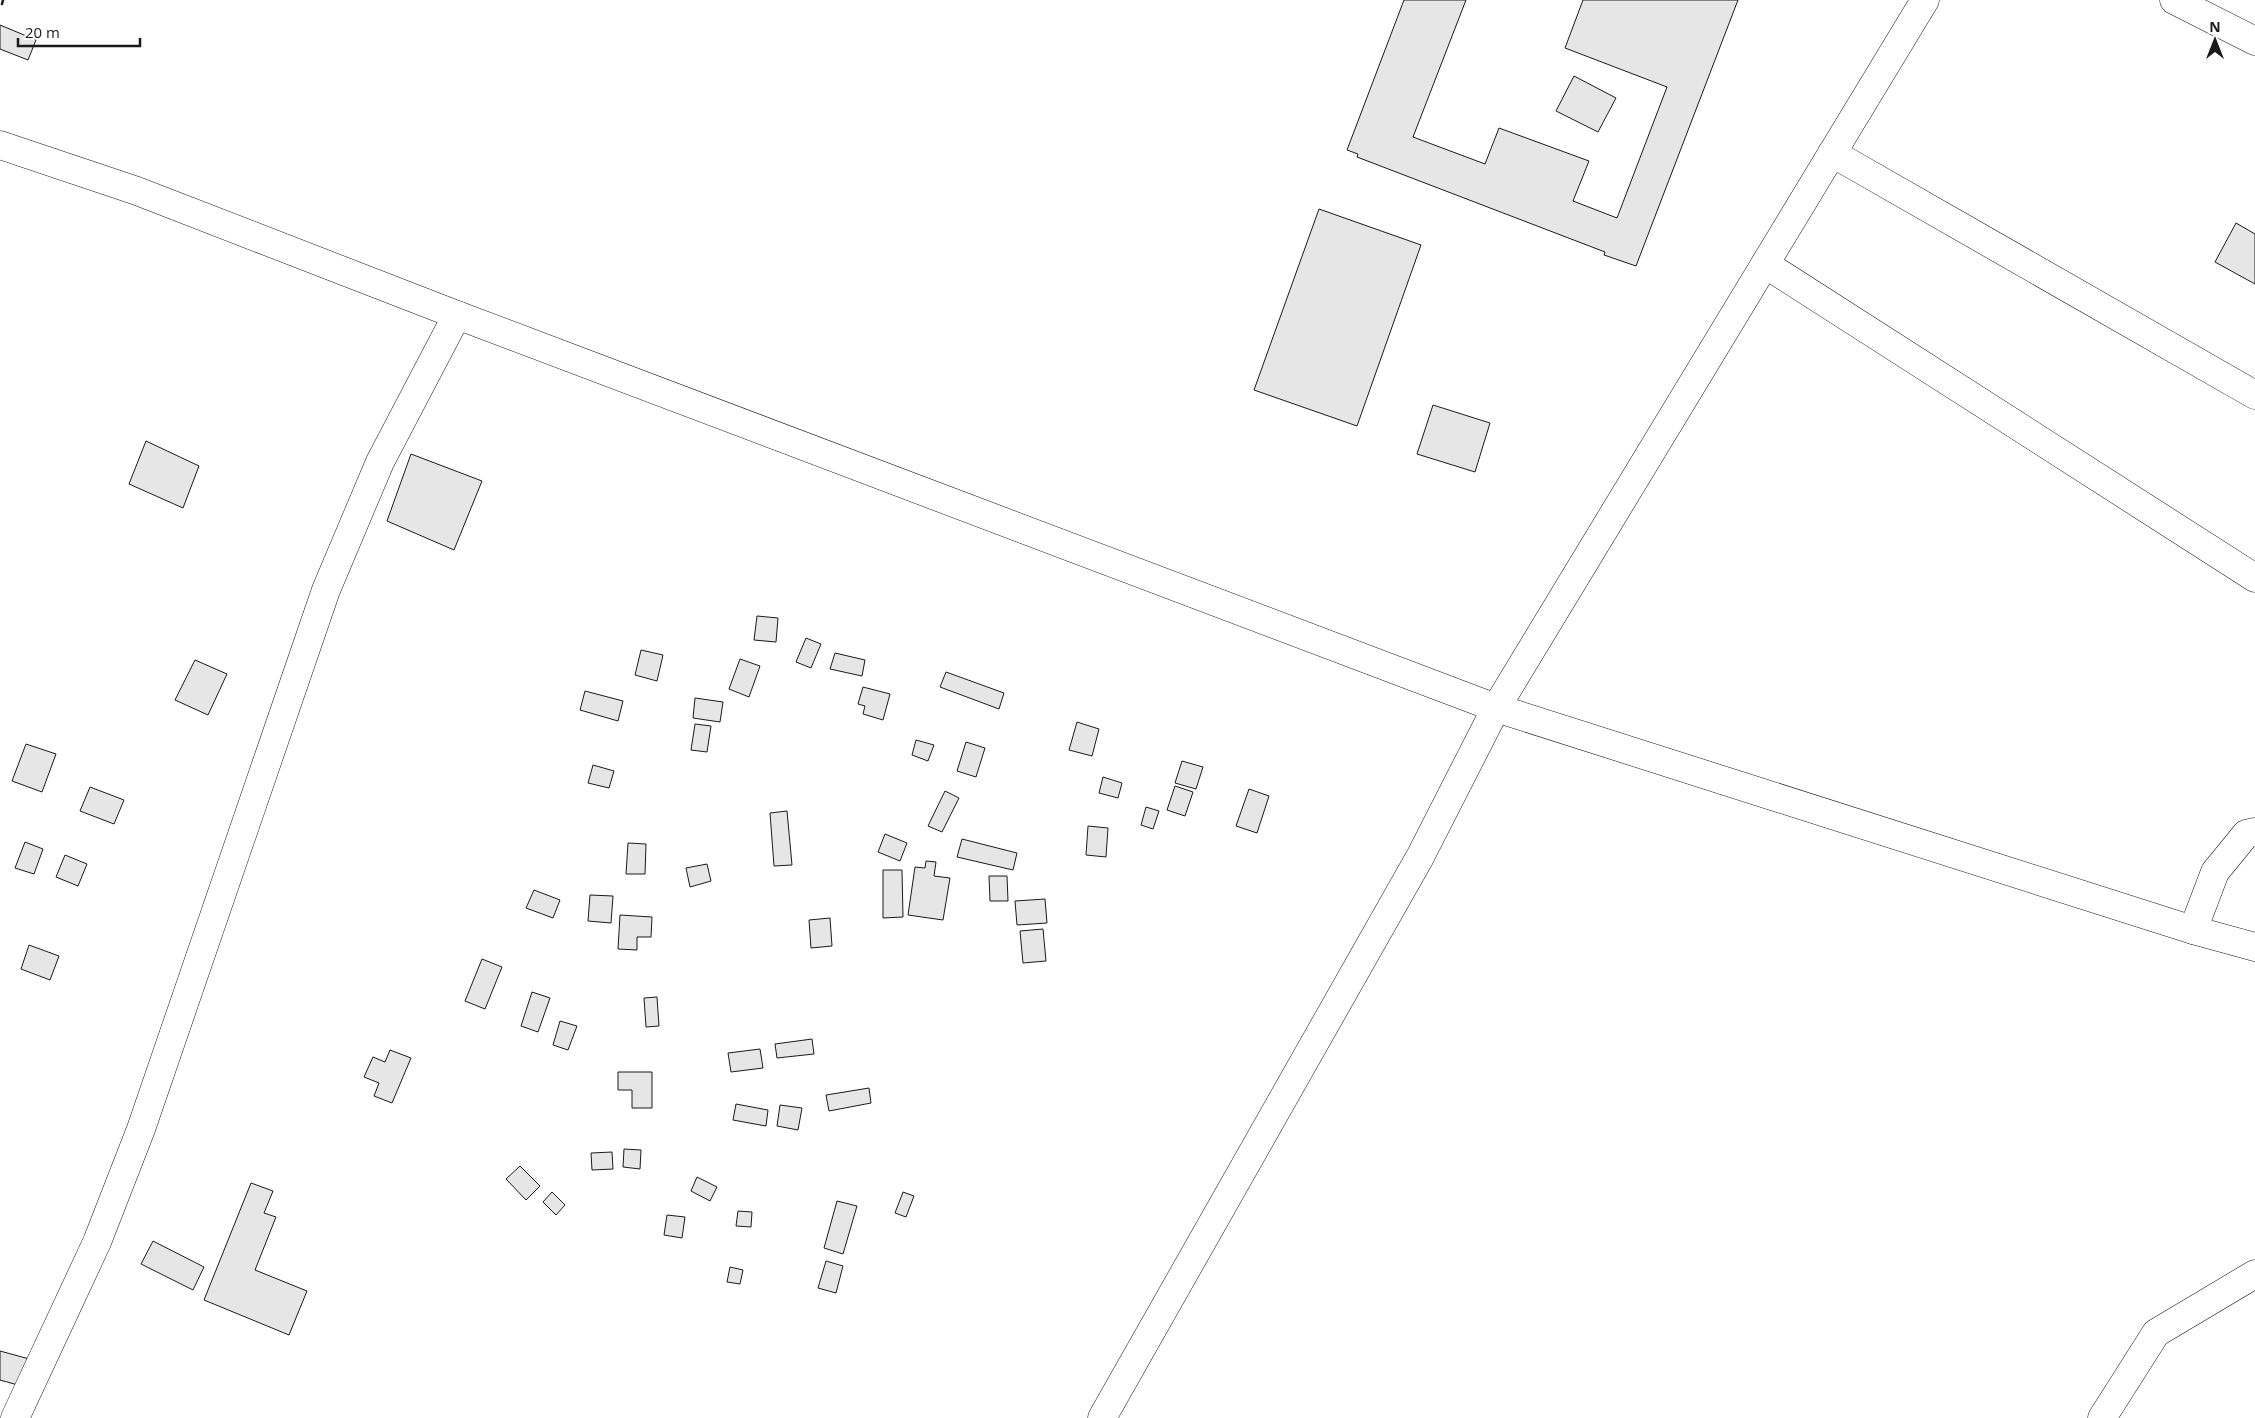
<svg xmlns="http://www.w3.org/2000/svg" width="2255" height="1418" font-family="'Open Sans',sans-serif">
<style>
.building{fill:#e6e6e6;stroke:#1a1a1a}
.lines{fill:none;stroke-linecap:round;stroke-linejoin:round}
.street-casing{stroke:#1a1a1a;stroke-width:29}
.secondary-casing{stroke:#1a1a1a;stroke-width:29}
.street{stroke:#fff;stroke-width:28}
.secondary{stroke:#fff;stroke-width:28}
.wall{stroke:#1a1a1a;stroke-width:2.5}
</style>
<rect width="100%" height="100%" fill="#fff"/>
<!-- building -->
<g class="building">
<polygon points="1404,0 1466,0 1413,137 1485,164 1499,128 1589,161 1573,201 1617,218 1667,87 1565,48 1583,0 1738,0 1636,266 1604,255 1605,252 1357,157 1358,154 1347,150"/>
<polygon points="0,25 36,40 28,60 0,49"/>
<polygon points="1574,76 1616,98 1598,132 1556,111"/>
<polygon points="1319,209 1421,245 1357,426 1254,390"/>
<polygon points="2236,223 2255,234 2255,284 2215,262"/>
<polygon points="1433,405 1490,423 1475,472 1417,454"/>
<polygon points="146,441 199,466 183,508 129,484"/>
<polygon points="411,454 482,481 454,550 387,521"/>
<polygon points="757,616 778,618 776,642 754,640"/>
<polygon points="806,638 821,644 811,668 796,662"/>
<polygon points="641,650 663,655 657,681 635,675"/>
<polygon points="835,653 865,660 862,676 830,669"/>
<polygon points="740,659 760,666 749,697 729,689"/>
<polygon points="195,660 227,674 208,715 175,700"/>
<polygon points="946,672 1004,693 999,709 940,687"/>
<polygon points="863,687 890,694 883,720 863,714 865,706 858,704"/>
<polygon points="585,691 623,701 618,721 580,710"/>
<polygon points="695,698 723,702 720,722 693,718"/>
<polygon points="1077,722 1099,729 1092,756 1069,750"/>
<polygon points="695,724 711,726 707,752 691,750"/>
<polygon points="916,740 934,745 928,761 912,755"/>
<polygon points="966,742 985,748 976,777 957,771"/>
<polygon points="26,744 56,754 42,792 12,781"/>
<polygon points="1182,761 1203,767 1196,789 1175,783"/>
<polygon points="593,765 614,771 609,788 588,783"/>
<polygon points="1103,777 1122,783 1118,798 1099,793"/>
<polygon points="1175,786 1193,792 1185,816 1167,810"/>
<polygon points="90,787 124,800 114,824 80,811"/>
<polygon points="1249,789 1269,796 1257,833 1236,826"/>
<polygon points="945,791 959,798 942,832 928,826"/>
<polygon points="1146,807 1159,811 1153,829 1141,825"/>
<polygon points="787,811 792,865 774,866 770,813"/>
<polygon points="1088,826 1108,828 1106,857 1086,855"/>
<polygon points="885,834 907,843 900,861 878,852"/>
<polygon points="962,839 1017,853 1013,870 957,857"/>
<polygon points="25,842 43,849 34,874 15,868"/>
<polygon points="628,843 646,844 645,874 626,874"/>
<polygon points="65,855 87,864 78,886 56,877"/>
<polygon points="926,861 936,862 934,876 950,878 943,920 908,915 915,867 925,868"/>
<polygon points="707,864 711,881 690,887 686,868"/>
<polygon points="883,870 902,870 903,917 883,918"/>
<polygon points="989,876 1007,876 1008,901 990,901"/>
<polygon points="534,890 560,900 553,918 526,908"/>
<polygon points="590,895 613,896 611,923 588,921"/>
<polygon points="1045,899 1047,923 1017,925 1015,901"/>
<polygon points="620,915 652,917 651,937 637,937 637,950 618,949"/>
<polygon points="830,918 832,946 811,948 809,920"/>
<polygon points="1043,929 1046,961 1023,963 1020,931"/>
<polygon points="29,945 59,956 50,980 21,969"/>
<polygon points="482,959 502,967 485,1009 465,1001"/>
<polygon points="532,992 550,998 538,1032 521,1026"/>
<polygon points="657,997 659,1026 646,1027 644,998"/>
<polygon points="560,1021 577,1026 568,1050 553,1045"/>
<polygon points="812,1039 814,1054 777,1058 775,1044"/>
<polygon points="760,1049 763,1068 731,1072 728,1053"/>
<polygon points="390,1050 411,1058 392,1103 374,1096 379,1083 364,1077 373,1057 385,1062"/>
<polygon points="618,1072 652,1072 652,1108 632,1108 632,1090 618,1090"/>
<polygon points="869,1088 871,1103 829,1111 826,1095"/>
<polygon points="736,1104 768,1110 766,1126 733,1120"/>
<polygon points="780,1105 802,1108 798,1130 777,1126"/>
<polygon points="624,1149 641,1150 640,1169 623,1167"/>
<polygon points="612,1152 613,1169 592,1170 591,1153"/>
<polygon points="520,1166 540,1186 526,1200 506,1179"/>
<polygon points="697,1177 717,1187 710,1201 691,1191"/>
<polygon points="251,1183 273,1191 264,1213 276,1217 255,1270 307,1291 289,1335 204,1300"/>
<polygon points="552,1192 565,1205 556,1215 543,1202"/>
<polygon points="903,1192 914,1196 906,1217 895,1213"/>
<polygon points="837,1201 857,1206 843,1254 824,1248"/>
<polygon points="738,1211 752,1212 751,1227 736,1226"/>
<polygon points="667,1215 685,1217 682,1238 664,1235"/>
<polygon points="153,1241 204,1267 193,1290 141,1264"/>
<polygon points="826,1261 843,1266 836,1293 818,1288"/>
<polygon points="730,1267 743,1270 740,1284 727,1282"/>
<polygon points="0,1351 33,1360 25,1387 0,1380"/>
</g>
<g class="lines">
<defs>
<g id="street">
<polyline points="2174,0 2255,41"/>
<polyline points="1832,153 2255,395"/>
<polyline points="1765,264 2255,578"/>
<polyline points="1496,708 2193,930 2255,947"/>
<polyline points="2193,930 2215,872 2246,834 2255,832"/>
<polyline points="15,1418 97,1242 141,1129 326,590 380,462 457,315"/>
<polyline points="2102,1418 2156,1333 2255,1274"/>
</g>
<g id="secondary">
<polyline points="0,145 137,191 457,315 1496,708"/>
<polyline points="1102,1418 1420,857 1496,708 1925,0"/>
</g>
</defs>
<!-- street casing -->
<use href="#street" class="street-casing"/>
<!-- secondary casing -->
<use href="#secondary" class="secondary-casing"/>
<!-- street -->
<use href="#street" class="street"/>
<!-- secondary -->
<use href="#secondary" class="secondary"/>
<!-- wall -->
<polyline class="wall" points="2,4 3,0"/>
</g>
<!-- north arrow -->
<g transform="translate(2215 40)" stroke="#ffffff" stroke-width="4" paint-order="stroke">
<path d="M0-4L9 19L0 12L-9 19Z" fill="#1a1a1a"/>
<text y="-8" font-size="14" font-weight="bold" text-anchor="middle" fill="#1a1a1a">N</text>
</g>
<!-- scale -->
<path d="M18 38v8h122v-8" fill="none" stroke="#1a1a1a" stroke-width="2.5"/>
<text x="25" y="38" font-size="15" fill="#1a1a1a" stroke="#ffffff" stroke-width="4" paint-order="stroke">20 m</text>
</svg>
